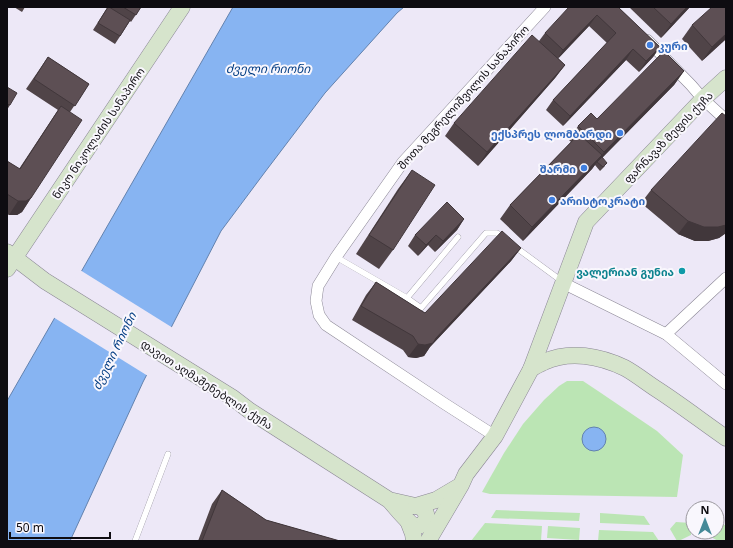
<svg xmlns="http://www.w3.org/2000/svg" width="733" height="548" font-family="'Noto Sans','Noto Sans Georgian',sans-serif">
<style>
.green{fill:#bbe5b4}
.water{fill:#87b4f2;stroke:#6382ae}
.pier{fill:#ede8f7}
.lines{fill:none;stroke-linecap:round;stroke-linejoin:round}
.lane-casing{stroke:#8b8795;stroke-width:6}
.street-casing{stroke:#8b8795;stroke-width:12}
.secondary-casing{stroke:#8b8795;stroke-width:17}
.lane{stroke:#fff;stroke-width:5.5}
.street{stroke:#fff;stroke-width:11}
.secondary{stroke:#d6e4cc;stroke-width:16}
.wall{fill:#504448}
.shaded-wall{fill:#41373b}
.building{fill:#5d4f54;stroke:#41373b}
.shop-dot{fill:#3f7fe0;stroke:#f9f7fd;stroke-width:1.5}
.culture-dot{fill:#0f9aa8;stroke:#f9f7fd;stroke-width:1.5}
.labels{text-anchor:middle;dominant-baseline:central;stroke-width:4;stroke-linejoin:round;paint-order:stroke}
.shop-label{font-size:11px;font-weight:bold;fill:#366cbe;stroke:#f9f7fd;text-anchor:start}
.street-label{font-size:11px;fill:#0e0c11;stroke:#f9f7fd}
.culture-label{font-size:11px;font-weight:bold;fill:#0d838f;stroke:#f9f7fd;text-anchor:end}
.water-label{font-size:12px;font-style:italic;fill:#003c83;stroke:#f9f7fd}
</style>
<rect width="100%" height="100%" fill="#ede8f7"/>
<!-- green -->
<g class="green">
<polygon points="567,381 583,381 601,393 657,431 683,455 677,497 490,494 482,492 504,453 523,424 544,400 559,386"/>
<polygon points="496,510 580,513 579,521 491,518"/>
<polygon points="600,513 644,516 650,525 600,523"/>
<path d="M676,522L691,523V535C687,537 679,541 677,541L670,529Z"/>
<polygon points="485,523 542,526 541,541 471,541"/>
<polygon points="717,524 726,525 726,541 718,541 706,534 706,532 717,532"/>
<polygon points="548,526 580,528 579,540 547,538"/>
<polygon points="599,530 653,532 659,541 598,541"/>
</g>
<!-- water -->
<g class="water">
<polygon points="233,7 404,7 397,13 325,93 265,172 221,231 143,382 70,541 7,541 7,401"/>
<circle cx="594" cy="439" r="12"/>
</g>
<!-- pier -->
<polygon class="pier" points="80,270 173,328 148,376 53,317"/>
<g class="lines">
<defs>
<g id="lane">
<polyline points="514,246 563,282"/>
<polyline points="336,257 407,298 458,237"/>
<polyline points="407,298 421,308 486,233 497,233 505,239"/>
<polyline points="135,541 168,454"/>
</g>
<g id="street">
<polyline points="647,40 691,85 703,99 726,120"/>
<polyline points="563,283 666,334 726,384"/>
<polyline points="666,334 726,278"/>
<polyline points="495,436 445,404 326,325 319,315 316,301 318,286 336,257 403,162 545,7"/>
</g>
<g id="secondary">
<path d="M7,252L45,281L233,398L250,411L389,500C394,505 407,522 413,525C422,530 434,515 420,507L389,500"/>
<polyline points="7,269 182,7"/>
<path d="M531,369C535,366 540,364 544,362C570,350 600,356 625,368C636,374 647,383 658,390C681,405 703,422 726,438"/>
<polyline points="416,506 436,500 458,487"/>
<polyline points="408,521 413,534 414,541"/>
<polyline points="428,541 461,485 466,474 495,436 531,369 586,222 703,99 726,78"/>
</g>
</defs>
<!-- lane casing -->
<use href="#lane" class="lane-casing"/>
<!-- street casing -->
<use href="#street" class="street-casing"/>
<!-- secondary casing -->
<use href="#secondary" class="secondary-casing"/>
<!-- lane -->
<use href="#lane" class="lane"/>
<!-- street -->
<use href="#street" class="street"/>
<!-- secondary -->
<use href="#secondary" class="secondary"/>
</g>
<!-- wall -->
<g class="wall">
<polygon points="14,7 25,7 22,12"/>
<polygon points="106,7 141,7 131,22 130,21 115,44 93,30 107,8"/>
<polygon points="618,7 660,47 653,57 639,72 626,60 563,126 546,110 553,100 607,43 589,26 558,58 565,65 555,78 478,166 445,136 454,123 539,41 545,33"/>
<polygon points="629,7 690,7 661,38"/>
<polygon points="726,7 726,39 702,61 682,39 692,25"/>
<polygon points="48,57 89,84 70,112 31,198 22,212 17,215 9,215 7,214 7,161 19,169 58,110 26,89"/>
<polygon points="684,71 674,85 602,158 605,166 600,171 595,165 592,169 523,241 500,219 510,205 571,142 569,140 578,126 597,119"/>
<polygon points="7,87 10,105 7,110"/>
<polygon points="726,116 726,233 719,238 708,241 695,241 678,234 641,203 651,190"/>
<polygon points="412,170 393,250 379,269 356,254 398,189"/>
<polygon points="464,219 457,230 435,252 428,245 418,256 408,246 415,235"/>
<polygon points="521,248 511,261 430,347 424,356 416,358 408,357 403,350 352,320 366,295 376,282 425,313"/>
<polygon points="222,490 266,520 340,541 198,541 212,504"/>
</g>
<!-- shaded-wall -->
<g class="shaded-wall">
<polygon points="687,7 690,7 661,38 671,24"/>
<polygon points="597,15 589,26 556,61 563,50"/>
<polygon points="726,34 726,39 702,61 712,47"/>
<polygon points="660,47 653,57 639,72 646,61"/>
<polygon points="633,49 626,60 563,126 570,116"/>
<polygon points="565,65 555,78 478,166 487,152"/>
<polygon points="684,71 674,85 598,162 597,162 604,152"/>
<polygon points="602,155 592,169 523,241 532,227"/>
<polygon points="31,198 22,212 17,215 9,215 18,201"/>
<polygon points="464,219 457,230 435,252 443,241"/>
<polygon points="688,221 726,225 726,233 719,238 708,241 695,241 678,234"/>
<polygon points="436,235 428,245 418,256 426,245"/>
<polygon points="521,248 511,261 430,347 424,356 416,358 408,357 418,344 436,338"/>
</g>
<!-- building -->
<g class="building">
<polygon points="108,7 109,7 130,20 120,36 98,23"/>
<polygon points="123,7 141,7 136,15"/>
<polygon points="569,7 618,7 660,47 646,61 633,49 570,116 553,100 616,33 597,15 563,50 545,33"/>
<polygon points="653,7 687,7 671,24"/>
<polygon points="712,7 726,7 726,34 712,47 692,25"/>
<polygon points="532,35 565,65 487,152 454,123"/>
<polygon points="664,51 684,71 604,152 578,126 591,113 597,119"/>
<polygon points="48,57 89,84 75,106 34,79"/>
<polygon points="7,87 17,93 10,105 7,104"/>
<polygon points="61,106 82,120 31,198 26,201 18,201 7,194 7,161 20,169"/>
<polygon points="722,113 726,116 726,225 718,227 704,227 688,221 651,190"/>
<polygon points="579,134 602,155 532,227 510,205"/>
<polygon points="602,157 607,163 603,167 597,162"/>
<polygon points="412,170 435,185 393,250 369,235"/>
<polygon points="447,202 464,219 443,241 436,235 426,245 415,235"/>
<polygon points="502,231 521,248 436,338 433,343 425,345 418,344 413,336 361,306 376,282 425,313"/>
<polygon points="222,490 266,520 340,541 202,541"/>
</g>
<!-- markers -->
<g class="shop-dot">
<circle cx="650" cy="45" r="4"/>
<circle cx="620" cy="133" r="4"/>
<circle cx="584" cy="168" r="4"/>
<circle cx="552" cy="200" r="4"/>
</g>
<circle class="culture-dot" cx="682" cy="271" r="4"/>
<g class="labels">
<!-- shop labels -->
<g class="shop-label">
<text x="658" y="45">კური</text>
<text x="612" y="133" text-anchor="end">ექსპრეს ლომბარდი</text>
<text x="576" y="168" text-anchor="end">შარმი</text>
<text x="560" y="200">არისტოკრატი</text>
</g>
<!-- street labels -->
<g class="street-label">
<text transform="translate(463 97) rotate(-48)">შოთა მეგრელიშვილის სანაპირო</text>
<text transform="translate(98 133) rotate(-56)">ნიკო ნიკოლაძის სანაპირო</text>
<text transform="translate(668 137) rotate(-46)">ფარნავაზ მეფის ქუჩა</text>
<text transform="translate(207 384) rotate(33)">დავით აღმაშენებლის ქუჩა</text>
</g>
<!-- culture labels -->
<g class="culture-label">
<text x="674" y="271">ვალერიან გუნია</text>
</g>
<!-- water labels -->
<g class="water-label">
<text x="268" y="68">ძველი რიონი</text>
<text transform="translate(114 351) rotate(-64)">ძველი რიონი</text>
</g>
</g>
<!-- border -->
<rect width="733" height="548" fill="none" stroke="#0e0c11" stroke-width="16"/>
<!-- north arrow -->
<g transform="translate(705 520)"><circle r="19" fill="#f9f7fd" stroke="#9b999f"/>
<path d="M0-3L7 15L0 10L-7 15Z" fill="#458998"/>
<text y="-6" font-size="11" font-weight="bold" text-anchor="middle" fill="#0e0c11">N</text>
</g>
<!-- scale -->
<path d="M10 532v6h100v-6" fill="none" stroke="#0e0c11" stroke-width="2"/>
<text x="16" y="532" font-size="12" fill="#0e0c11" stroke="#f9f7fd" stroke-width="3" paint-order="stroke">50 m</text>
</svg>
